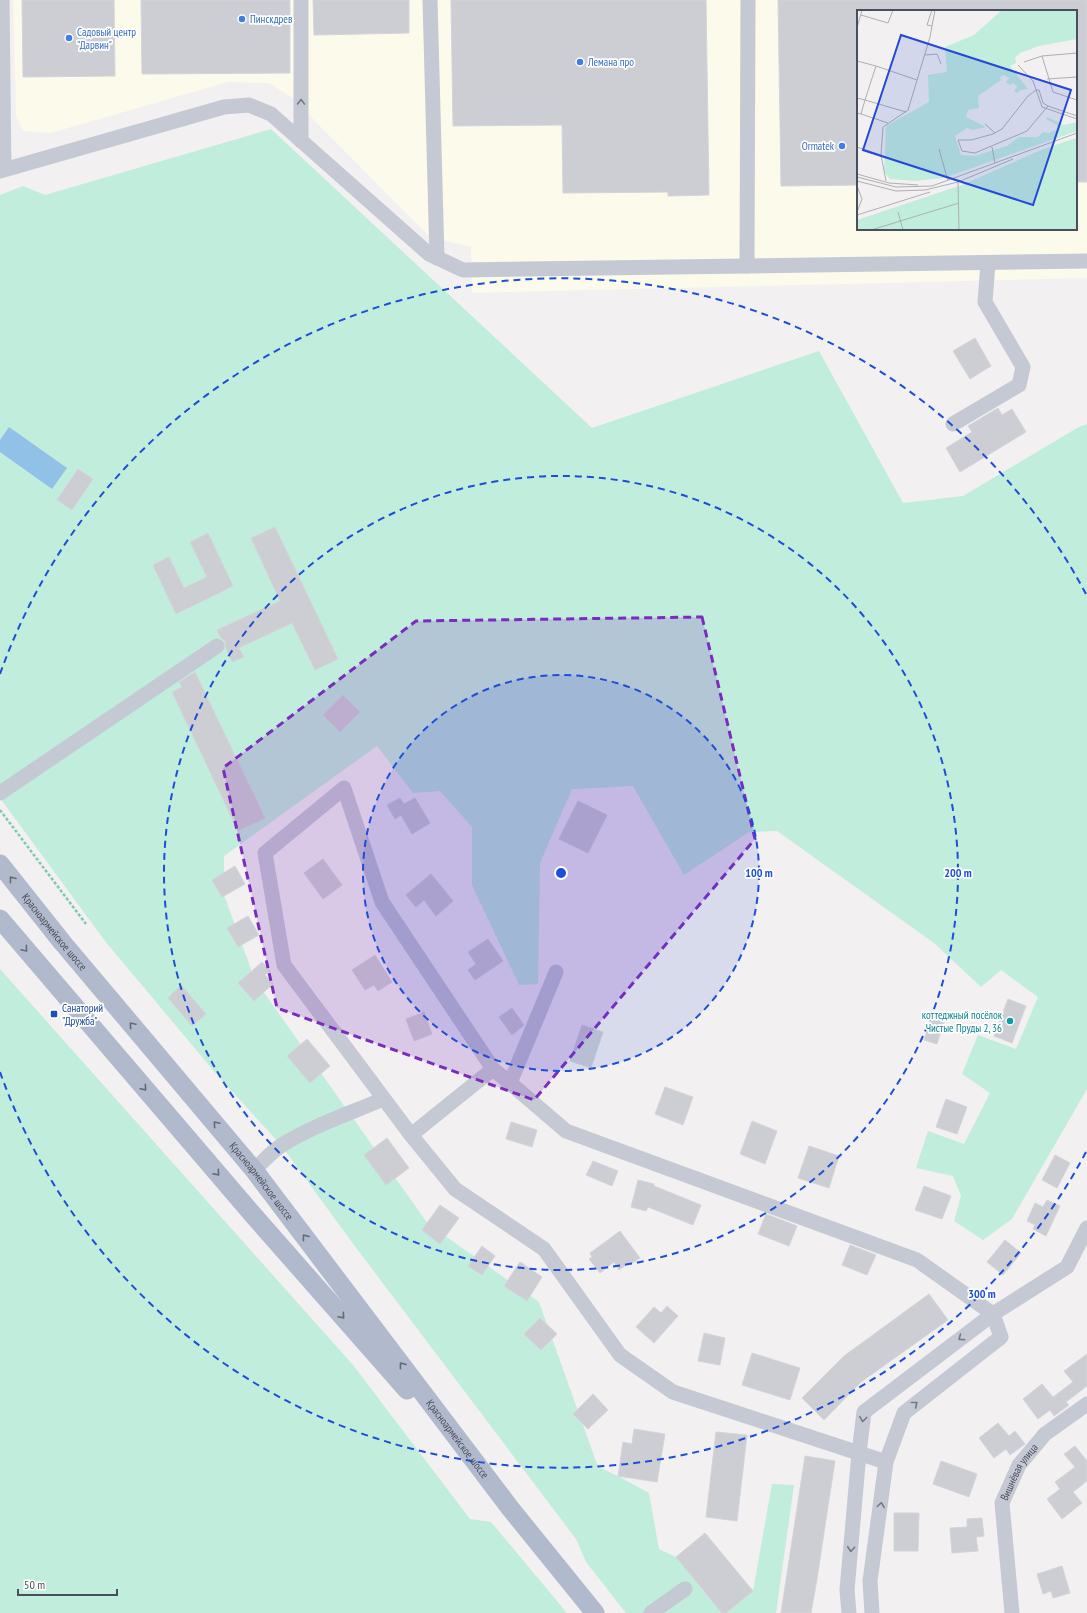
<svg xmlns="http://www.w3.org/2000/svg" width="1087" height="1613" font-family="'PT Sans Narrow',sans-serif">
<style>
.commercial{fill:#fbfaeb;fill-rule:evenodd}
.green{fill:#c1eddc}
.water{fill:#91c1e7}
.building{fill:#cdced4;stroke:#d4d4db}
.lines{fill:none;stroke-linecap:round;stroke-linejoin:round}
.path{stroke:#7bc9b5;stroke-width:2.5;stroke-dasharray:3 2;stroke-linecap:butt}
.minor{stroke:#c4c9d4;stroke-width:15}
.major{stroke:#b1b9cd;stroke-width:19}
.oneway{stroke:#747986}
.oneway2{stroke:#636978}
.marked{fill:#7b2cbf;fill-opacity:0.2;stroke:#7b2cbf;stroke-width:3;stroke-dasharray:8 5;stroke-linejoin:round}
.ring{fill:none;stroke:#1d4ed8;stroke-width:2;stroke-dasharray:7 5}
.shop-dot{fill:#3f7fe0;stroke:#fff;stroke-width:1.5}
.transit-dot{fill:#1a4fb4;stroke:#fff;stroke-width:1.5}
.culture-dot{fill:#0f9aa8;stroke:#fff;stroke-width:1.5}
.labels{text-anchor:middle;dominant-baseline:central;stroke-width:3.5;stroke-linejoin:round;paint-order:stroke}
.shop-label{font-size:11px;fill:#366cbe;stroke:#fff;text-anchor:start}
.street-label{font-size:11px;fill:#494e5c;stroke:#fff}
.transit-label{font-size:11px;fill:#164399;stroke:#fff;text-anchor:start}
.culture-label{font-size:11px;fill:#0d838f;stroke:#fff;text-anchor:end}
.inset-river{fill:none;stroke:#91c1e7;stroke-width:2}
.inset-road{fill:none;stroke:#aeafb5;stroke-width:1}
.view{fill:#2448d8;fill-opacity:0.15;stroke:#2448d8;stroke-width:2}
.inset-edge{fill:none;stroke:#494e5c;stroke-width:2}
.centre{fill:#1d4ed8;stroke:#fff;stroke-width:2}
.ring-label{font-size:12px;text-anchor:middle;font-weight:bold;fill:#1d4ed8;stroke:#fff;stroke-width:3.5;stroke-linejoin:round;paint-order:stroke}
</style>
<rect width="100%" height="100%" fill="#f2f0f0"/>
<!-- commercial -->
<path class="commercial" d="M13,0H1087V278L472,293L471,247L430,237L291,97L269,83L228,82L51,133L23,131L16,116ZM858,11H1076V229H858Z"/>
<!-- green -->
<g class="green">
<polygon points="271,129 592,428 819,351 903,503 963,496 1077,428 1087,424 1087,1089 1012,1219 983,1240 954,1221 961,1196 953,1176 916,1168 928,1131 964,1144 990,1093 962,1074 978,1035 1016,1049 1038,997 1001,970 981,987 934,943 777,831 749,832 684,875 633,786 572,789 540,863 538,984 519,985 472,885 472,827 440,791 413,793 377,746 224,856 224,895 255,980 428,1224 539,1302 598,1467 618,1476 649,1493 659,1549 676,1557 722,1613 626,1613 586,1562 576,1539 354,1245 281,1145 218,1076 105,941 0,798 0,195 23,186 45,195"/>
<polygon points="0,969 353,1365 470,1519 491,1522 567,1613 0,1613"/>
<polygon points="772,1484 794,1485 776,1613 726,1613 753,1591"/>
</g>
<!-- water -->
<polygon class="water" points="9,427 67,468 52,489 0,452 0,440"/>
<!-- building -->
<g class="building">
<polygon points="22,0 114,0 115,76 23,77"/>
<polygon points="141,0 290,0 290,73 142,74"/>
<polygon points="313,0 409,0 409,33 314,35"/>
<polygon points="451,0 706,0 709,195 668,196 668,192 563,193 562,125 453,126"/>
<polygon points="778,0 1087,0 1087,182 1076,182 1076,11 858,11 858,185 781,186"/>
<polygon points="975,338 991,366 970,379 953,351"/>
<polygon points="998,408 1002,415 1012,409 1026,432 960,472 946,448 972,432 968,426"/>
<polygon points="78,469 93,479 72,510 57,500"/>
<polygon points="275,527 338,659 315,670 292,623 239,648 244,657 232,662 226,648 225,641 221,638 217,630 280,601 251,538"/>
<polygon points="208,533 233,586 176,614 153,565 169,557 184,588 207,577 190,542"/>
<polygon points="195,672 265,818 238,831 172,692 182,687 179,682"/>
<polygon points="343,695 360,712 340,732 323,715"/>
<polygon points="400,798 404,804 415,798 430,823 412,834 401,815 395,819 387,805"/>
<polygon points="578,801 607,815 588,853 559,839"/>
<polygon points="323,859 342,885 323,899 304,873"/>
<polygon points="235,866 245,884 222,897 212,880"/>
<polygon points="431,874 453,901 436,916 424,900 416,907 406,895"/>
<polygon points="248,916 259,935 238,947 227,928"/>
<polygon points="488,939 503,961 475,980 468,970 476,964 468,952"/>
<polygon points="375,955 392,982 378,991 374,985 365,990 352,970"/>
<polygon points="262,962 270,971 265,975 273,984 254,1001 238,983"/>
<polygon points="181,985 206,1014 192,1026 168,998"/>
<polygon points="1008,999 1026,1006 1012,1043 994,1036"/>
<polygon points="512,1008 524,1025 512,1035 499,1017"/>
<polygon points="424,1012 432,1034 414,1041 406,1019"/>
<polygon points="933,1012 946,1016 937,1044 924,1040"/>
<polygon points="582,1025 603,1032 591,1068 570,1061"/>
<polygon points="307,1039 330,1066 310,1083 287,1056"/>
<polygon points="665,1087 693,1097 683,1125 655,1114"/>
<polygon points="946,1099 967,1107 957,1134 936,1127"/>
<polygon points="752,1121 777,1131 765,1164 740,1154"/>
<polygon points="511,1122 537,1130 532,1147 506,1139"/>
<polygon points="387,1138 409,1168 386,1185 364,1155"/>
<polygon points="809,1146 839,1156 829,1188 798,1178"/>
<polygon points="1055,1155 1070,1163 1057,1188 1042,1180"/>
<polygon points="593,1161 618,1171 612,1186 586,1175"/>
<polygon points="638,1180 654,1184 654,1186 701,1205 693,1225 648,1207 646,1211 631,1207"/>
<polygon points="924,1186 951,1196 942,1219 915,1210"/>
<polygon points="1047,1200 1060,1206 1046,1236 1033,1229 1035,1225 1027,1221 1035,1203 1043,1207"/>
<polygon points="440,1205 459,1218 440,1244 422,1230"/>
<polygon points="766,1214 797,1226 789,1246 758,1234"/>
<polygon points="620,1231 640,1258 631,1264 630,1262 619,1270 614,1262 600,1273 589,1259 592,1257 590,1253"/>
<polygon points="1005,1240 1021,1253 1003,1275 987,1262"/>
<polygon points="850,1245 876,1255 867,1275 842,1265"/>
<polygon points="482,1246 495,1256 482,1275 468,1266"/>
<polygon points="520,1262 542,1277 527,1301 504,1286"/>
<polygon points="929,1294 948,1320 861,1382 824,1420 802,1398 844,1356"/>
<polygon points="667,1306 678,1316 654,1343 636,1327 654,1307 661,1313"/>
<polygon points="540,1318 557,1334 541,1350 524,1334"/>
<polygon points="704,1333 725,1338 720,1365 698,1361"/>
<polygon points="752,1353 800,1368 790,1400 742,1385"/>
<polygon points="1087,1354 1087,1386 1066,1402 1069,1405 1054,1416 1050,1410 1038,1419 1023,1399 1042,1384 1053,1397 1073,1382 1064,1371"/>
<polygon points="593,1394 608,1410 588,1429 573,1414"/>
<polygon points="998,1423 1009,1436 1015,1431 1025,1444 1010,1455 1006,1449 994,1458 979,1438"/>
<polygon points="634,1429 665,1434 657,1482 618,1476 623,1442 632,1444"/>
<polygon points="716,1432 747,1435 737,1521 706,1517"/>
<polygon points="1075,1446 1087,1461 1087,1481 1073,1492 1082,1503 1062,1519 1047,1499 1060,1489 1055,1482 1075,1467 1064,1454"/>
<polygon points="805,1456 835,1461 817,1579 811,1613 781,1613"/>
<polygon points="941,1461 977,1474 969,1497 933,1484"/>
<polygon points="894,1513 919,1513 918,1551 894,1551"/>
<polygon points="982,1518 984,1536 976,1537 978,1551 952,1553 950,1528 967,1527 967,1519"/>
<polygon points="705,1533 753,1591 726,1613 722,1613 676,1557"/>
<polygon points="1062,1566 1070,1593 1053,1598 1051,1591 1043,1594 1037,1574"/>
</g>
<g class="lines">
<!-- path -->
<polyline class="path" points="0,810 86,924"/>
<!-- minor -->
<g class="minor">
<polyline points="2,0 4,169"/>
<polyline points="301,0 301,141"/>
<polyline points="430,0 437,258"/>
<polyline points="0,171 224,107 249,105 271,114 429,254 463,270 1087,261"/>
<polyline points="747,266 748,0"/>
<polyline points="953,424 1019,385 1023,367 985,302 988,263"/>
<polyline points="0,793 217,646"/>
<polyline points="510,1083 556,972"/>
<polyline points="411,1135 493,1069"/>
<path d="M254,1170C263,1162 272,1151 282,1145C314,1125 349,1114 383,1099"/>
<polyline points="651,1613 685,1589"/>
<polyline points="849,1613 847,1590 859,1453 864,1412 993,1314 1067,1267 1087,1228"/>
<polyline points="872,1613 870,1581 886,1462 904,1413 1001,1337 993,1314 917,1260 566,1131 510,1083 493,1069 382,902 344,788 265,853 284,965 411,1135 455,1189 544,1249 620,1355 673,1392 886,1462"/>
<path id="s1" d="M1012,1613L1002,1503L1019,1465L1045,1434L1087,1404"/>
</g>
<!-- major -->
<g class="major">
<path id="s2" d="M0,864L62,942L254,1170L510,1508L595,1613"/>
<polyline points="0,919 254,1216 407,1390"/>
</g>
</g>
<!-- one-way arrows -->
<defs><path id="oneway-chevron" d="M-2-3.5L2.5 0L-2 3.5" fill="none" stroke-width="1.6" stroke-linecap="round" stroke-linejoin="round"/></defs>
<g class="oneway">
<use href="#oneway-chevron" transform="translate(301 102) rotate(-90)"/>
<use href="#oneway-chevron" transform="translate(961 1338) rotate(143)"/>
<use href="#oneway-chevron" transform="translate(915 1404) rotate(-38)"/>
<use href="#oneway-chevron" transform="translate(863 1419) rotate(97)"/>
<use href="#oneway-chevron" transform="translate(881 1505) rotate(-82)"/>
<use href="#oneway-chevron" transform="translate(851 1549) rotate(95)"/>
</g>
<g class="oneway2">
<use href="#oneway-chevron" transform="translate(12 879) rotate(-128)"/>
<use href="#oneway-chevron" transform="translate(25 949) rotate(50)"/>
<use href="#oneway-chevron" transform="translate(132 1025) rotate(-130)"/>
<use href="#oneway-chevron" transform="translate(144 1088) rotate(49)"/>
<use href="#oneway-chevron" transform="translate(216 1124) rotate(-130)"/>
<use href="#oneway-chevron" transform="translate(217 1173) rotate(49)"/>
<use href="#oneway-chevron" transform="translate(305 1237) rotate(-127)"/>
<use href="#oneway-chevron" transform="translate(342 1316) rotate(49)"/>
<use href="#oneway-chevron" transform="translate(402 1365) rotate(-127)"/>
</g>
<!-- marked area -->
<path class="marked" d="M702,617L755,839L534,1100L277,1008L223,768L416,621Z"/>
<!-- distance rings -->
<circle cx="561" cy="873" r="198" fill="#1d4ed8" fill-opacity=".12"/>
<g class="ring">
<circle cx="561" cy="873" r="198"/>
<circle cx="561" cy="873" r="397"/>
<path d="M1086 1152A595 595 0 0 1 0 1072M0 674A595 595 0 0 1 1086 594"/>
</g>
<!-- markers -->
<g class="shop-dot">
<circle cx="242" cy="19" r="4"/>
<circle cx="69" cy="38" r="4"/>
<circle cx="580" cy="62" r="4"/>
<circle cx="842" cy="146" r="4"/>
</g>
<rect class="transit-dot" x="50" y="1010" width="8" height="8" rx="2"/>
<circle class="culture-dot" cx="1010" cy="1021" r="4"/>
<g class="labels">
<!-- shop labels -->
<g class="shop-label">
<text x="250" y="19">Пинскдрев</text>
<text x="77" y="32">Садовый центр<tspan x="77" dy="13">"Дарвин"</tspan></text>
<text x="588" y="62">Лемана про</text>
<text x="834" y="146" text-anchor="end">Ormatek</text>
</g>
<!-- street labels -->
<g class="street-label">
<text stroke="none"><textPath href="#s2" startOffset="87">Красноармейское шоссе</textPath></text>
<text stroke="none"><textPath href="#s2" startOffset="411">Красноармейское шоссе</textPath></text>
<text stroke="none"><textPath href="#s2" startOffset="735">Красноармейское шоссе</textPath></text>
<text stroke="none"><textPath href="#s1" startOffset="146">Вишнёвая улица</textPath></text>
</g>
<!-- transit labels -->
<g class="transit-label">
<text x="62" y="1008">Санаторий<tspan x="62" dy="13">"Дружба"</tspan></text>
</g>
<!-- culture labels -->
<g class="culture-label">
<text x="1002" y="1015">коттеджный посёлок<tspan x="1002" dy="13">Чистые Пруды 2, 36</tspan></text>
</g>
</g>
<!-- overview -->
<g transform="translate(857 10)">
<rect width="220" height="220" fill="#f2f0f0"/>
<path d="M145,0H220V29L182,36L163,43L158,48L159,53L153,56L171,79L163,80L161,83L157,81L160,77L156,73L153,75L149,72L152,68L147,65L143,67L144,70L121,86L122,98L111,100L109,107L129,117L116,120L110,118L98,126L104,145L118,146L150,136L162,127H181L186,122L192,123L201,119L200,115L189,109L190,107L207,115L220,112V121L87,168L58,171L33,169L27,162L29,116L72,92L71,65L90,62L88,37L117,25ZM220,126V220H0V210L105,175L184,140L219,128Z" fill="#c1eddc"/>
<path class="inset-river" d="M0,183V196"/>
<path class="inset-road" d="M75,0L70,15L75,16M4,5L31,13L36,0M0,18L5,0M68,45L80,44L84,54M185,46L196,82L220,90M0,51L19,56L8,90L0,88M167,52L185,46L220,43M161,55L176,71L185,97L220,109M19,56L60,70M190,69L220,67M179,80L171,86L145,119L136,124L114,130H101L105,141L118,143L170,121L191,96M179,80H182L186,93L191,96L220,106M0,103L4,104L8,90L49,102M4,104L31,113M128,114L138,123M0,137L24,145M135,137L138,153M82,139L91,171M0,164L32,173L61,175M0,167L39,177L75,176L220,123M0,171L39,181L68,180L101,172L156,149M29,171L24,145L26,117L51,100L73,27L78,0M101,172L102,220M0,176L5,189L0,202M41,202L46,220M0,205L73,182M14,220L102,193"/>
<path class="view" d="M44,25L214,80L176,195L6,140Z"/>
<rect width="220" height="220" class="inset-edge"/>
</g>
<circle cx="561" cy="873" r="6" class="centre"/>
<g class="ring-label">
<text x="759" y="877">100 m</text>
<text x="958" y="877">200 m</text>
<text x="982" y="1298">300 m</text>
</g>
<!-- scale -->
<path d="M18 1589v6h99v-6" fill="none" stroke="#494e5c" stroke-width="2"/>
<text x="24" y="1589" font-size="12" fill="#494e5c" stroke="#ffffff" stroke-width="3" paint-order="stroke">50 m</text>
</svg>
